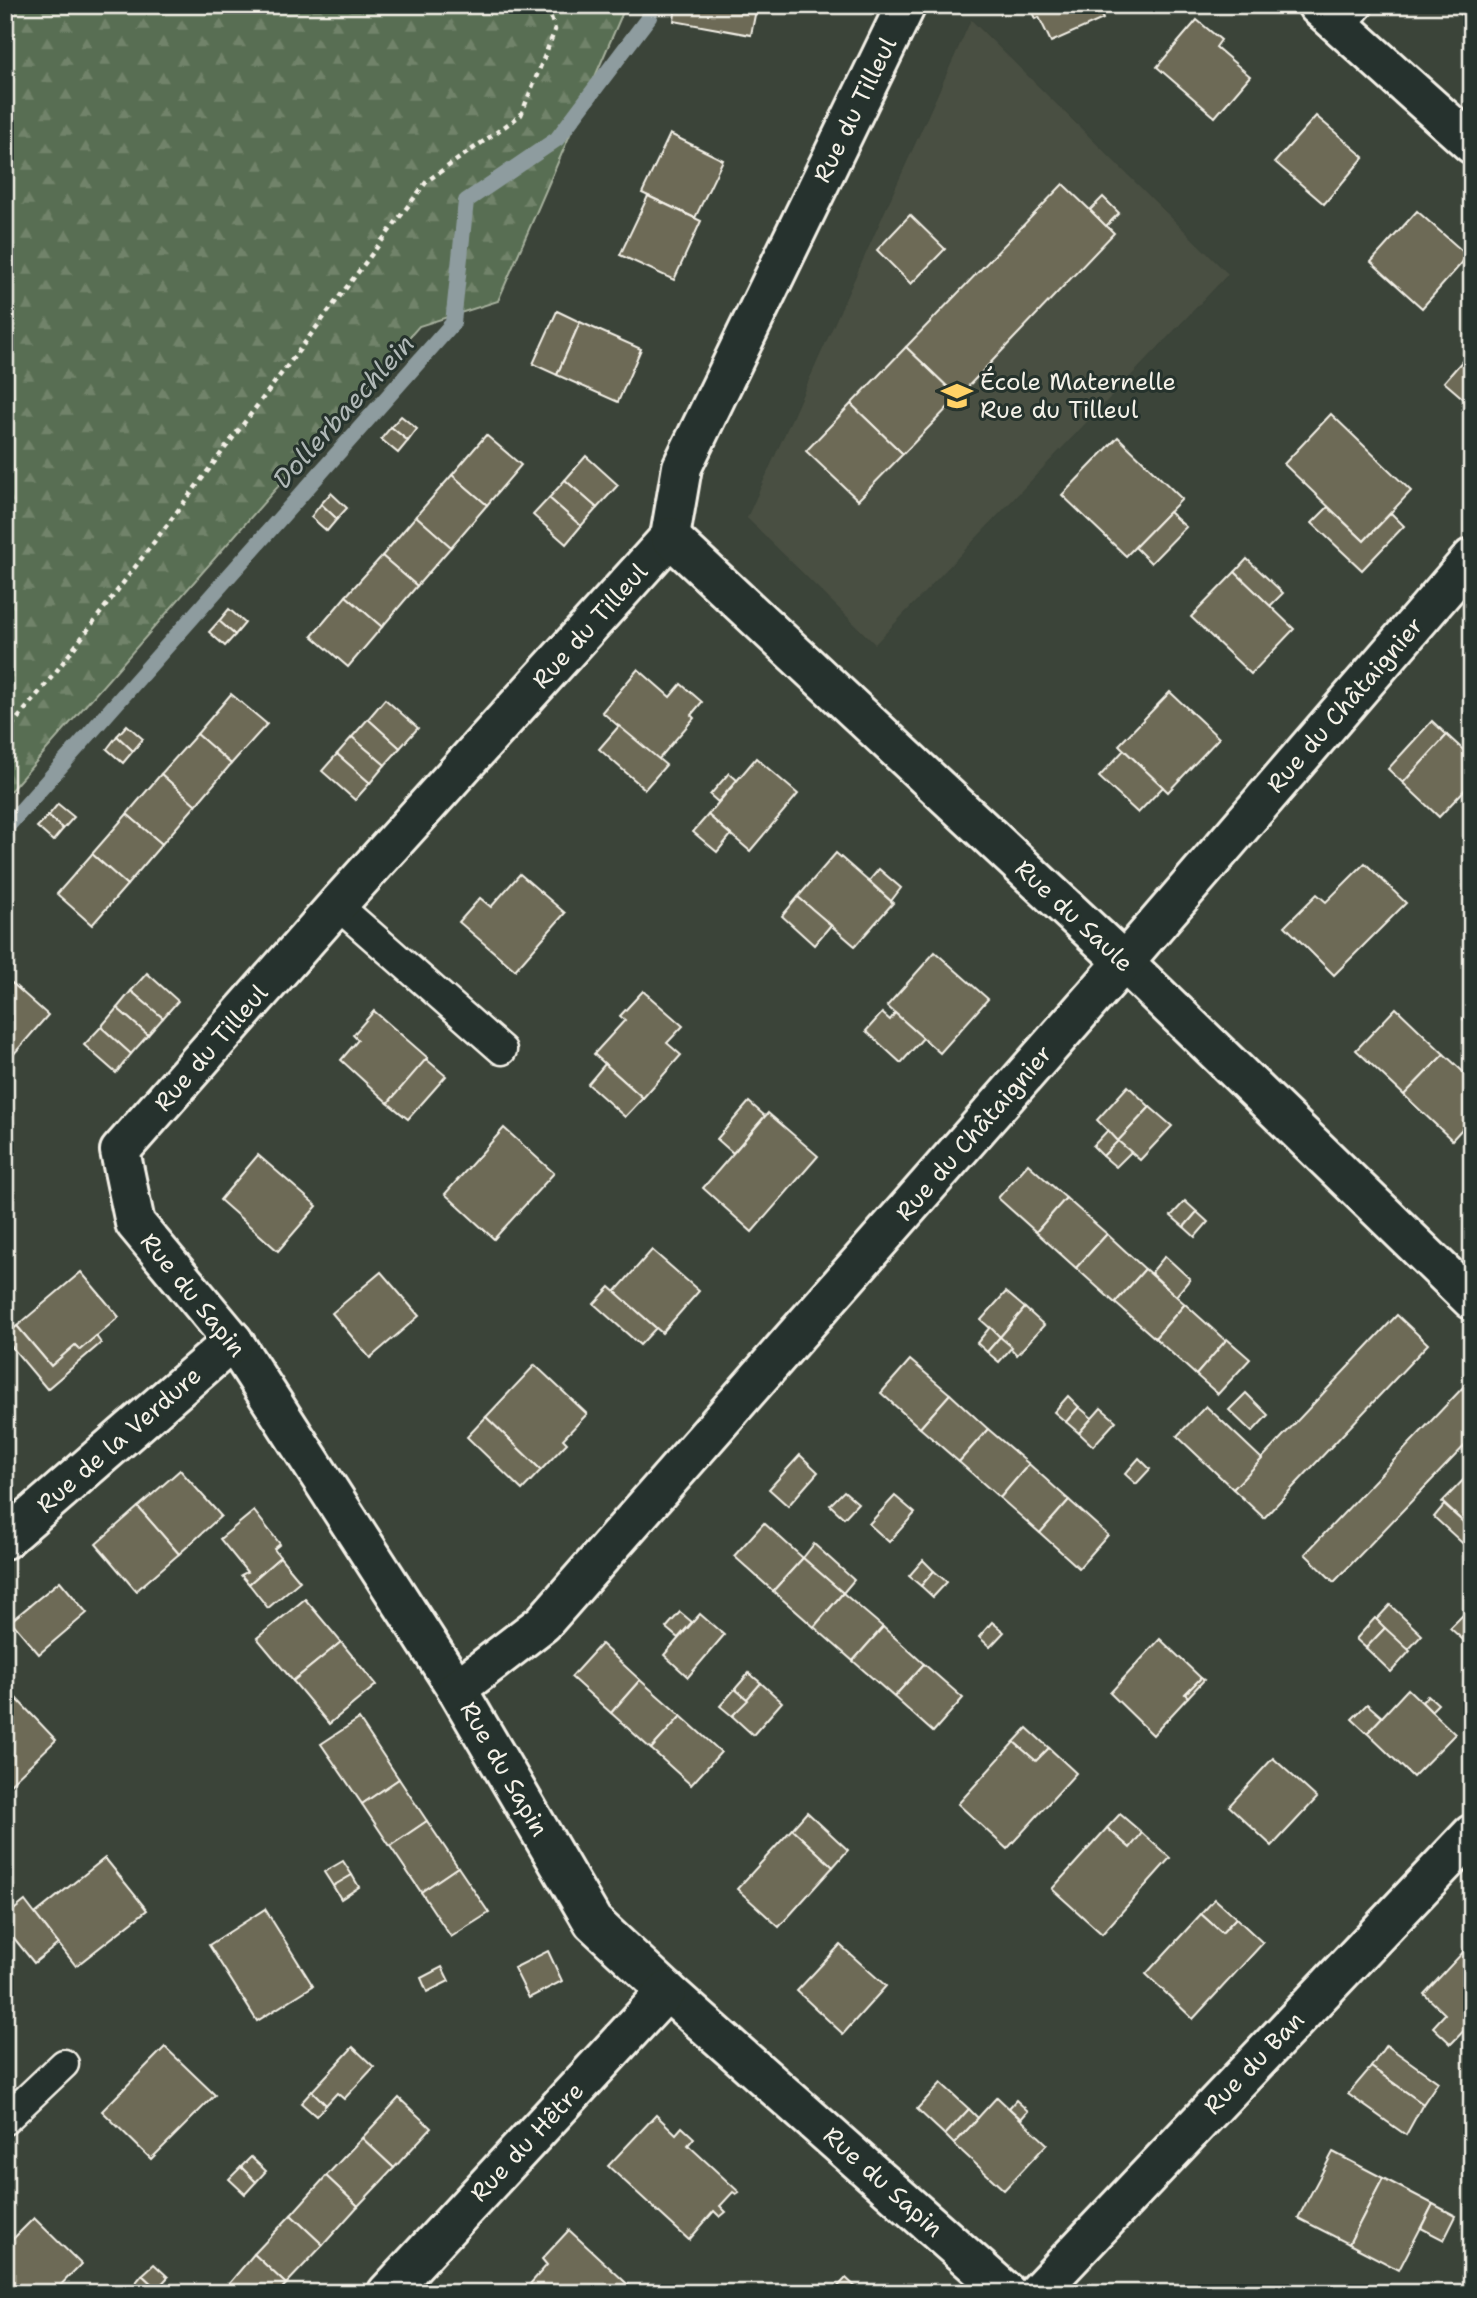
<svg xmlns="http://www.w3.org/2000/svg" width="1477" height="2298" font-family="'Shantell Sans',sans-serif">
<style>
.built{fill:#4a4f42}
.forest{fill:url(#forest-firs);stroke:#a6b09d;stroke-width:2}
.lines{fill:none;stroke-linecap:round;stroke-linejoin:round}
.stream{stroke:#8e9c9f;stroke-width:16}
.building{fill:#6d6a56;stroke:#f4f1e8;stroke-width:2}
.service-casing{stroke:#f4f1e8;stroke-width:33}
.minor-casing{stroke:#f4f1e8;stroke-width:44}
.path{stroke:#f4f1e8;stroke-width:4.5;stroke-dasharray:5 5;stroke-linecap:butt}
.service{stroke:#26332d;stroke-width:28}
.minor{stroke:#26332d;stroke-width:38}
.labels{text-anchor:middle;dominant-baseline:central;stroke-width:6;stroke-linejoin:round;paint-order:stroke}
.street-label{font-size:24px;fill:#f4f1e8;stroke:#26332d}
.poi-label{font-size:24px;fill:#f4f1e8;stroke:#26332d;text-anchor:start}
.water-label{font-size:26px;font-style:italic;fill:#b0b8b7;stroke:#26332d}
</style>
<defs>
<pattern id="forest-firs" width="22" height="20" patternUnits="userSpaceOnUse" patternTransform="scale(1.75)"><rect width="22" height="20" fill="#596e52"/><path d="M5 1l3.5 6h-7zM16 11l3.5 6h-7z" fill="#71836b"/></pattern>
</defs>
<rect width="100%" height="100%" fill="#3b4439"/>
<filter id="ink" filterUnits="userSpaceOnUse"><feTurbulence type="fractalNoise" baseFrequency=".0143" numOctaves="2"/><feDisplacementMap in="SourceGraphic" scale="14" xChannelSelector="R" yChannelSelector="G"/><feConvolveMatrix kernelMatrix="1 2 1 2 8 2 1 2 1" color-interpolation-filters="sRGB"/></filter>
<g filter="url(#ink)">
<!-- built -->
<polygon class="built" points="971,20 1228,274 875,644 747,518"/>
<!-- forest -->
<polygon class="forest" points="5,5 626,5 498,301 419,326 5,797"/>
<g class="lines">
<!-- stream -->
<polyline class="stream" points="5,829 453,323 466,201 557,139 649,17 652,5"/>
</g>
<!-- building -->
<g class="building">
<polygon points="676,5 757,5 751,35 674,21"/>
<polygon points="1029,5 1097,5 1103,19 1051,42 1039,17 1035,19"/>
<polygon points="1450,5 1472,5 1472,24"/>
<polygon points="1197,20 1221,40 1216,47 1250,76 1215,117 1157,67"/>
<polygon points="1316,116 1364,157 1324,204 1275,162"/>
<polygon points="670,134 723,160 695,218 642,193"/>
<polygon points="1063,184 1114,233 958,397 906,347"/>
<polygon points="648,196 701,221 674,280 620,255"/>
<polygon points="1103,197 1119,213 1106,226 1090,210"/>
<polygon points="1417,211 1468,256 1422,308 1371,262"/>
<polygon points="910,215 945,249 911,284 877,250"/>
<polygon points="557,311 580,322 557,375 533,364"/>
<polygon points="580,322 641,349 618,402 557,375"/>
<polygon points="906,347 958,397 903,454 851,404"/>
<polygon points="1472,350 1472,406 1444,382"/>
<polygon points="851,404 903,454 858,500 806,451"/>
<polygon points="1331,414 1411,491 1364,541 1284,464"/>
<polygon points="401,416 417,429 408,441 391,427"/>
<polygon points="391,427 408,441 398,453 381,439"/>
<polygon points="486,435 521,465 487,505 452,475"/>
<polygon points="1118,437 1182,499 1126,556 1062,495"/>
<polygon points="586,456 618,485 597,508 565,480"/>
<polygon points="452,475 487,505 451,547 416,516"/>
<polygon points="565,480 597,508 581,526 549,498"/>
<polygon points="331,493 347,508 337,519 321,504"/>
<polygon points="549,498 581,526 566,544 533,515"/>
<polygon points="321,504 337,519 327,531 311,517"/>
<polygon points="1328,507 1364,541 1391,513 1404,526 1362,570 1312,523"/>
<polygon points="1169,512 1186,527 1151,563 1135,547"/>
<polygon points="416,516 451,547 417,586 382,556"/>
<polygon points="382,556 417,586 382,627 346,596"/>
<polygon points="1247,559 1283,593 1270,606 1235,572"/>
<polygon points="1235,572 1294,629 1251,674 1191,617"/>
<polygon points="346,596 382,627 348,667 312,636"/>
<polygon points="229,609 245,623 235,635 219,621"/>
<polygon points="219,621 235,635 225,646 209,632"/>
<polygon points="638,669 670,697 681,684 702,702 691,715 694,718 658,760 602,712"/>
<polygon points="1170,692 1219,738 1168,792 1119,745"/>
<polygon points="231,694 267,724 231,764 197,734"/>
<polygon points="385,699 418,728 400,748 368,719"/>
<polygon points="368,719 400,748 385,765 352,737"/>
<polygon points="1432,721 1447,735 1403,783 1388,769"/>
<polygon points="127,725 143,739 133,751 117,736"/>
<polygon points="619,726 666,765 645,789 599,749"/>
<polygon points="197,734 231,764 196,805 161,774"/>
<polygon points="1447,735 1472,758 1472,782 1439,817 1403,783"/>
<polygon points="117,736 133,751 123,763 107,749"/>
<polygon points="352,737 385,765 370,783 337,754"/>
<polygon points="1124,750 1163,787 1138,813 1099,777"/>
<polygon points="337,754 370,783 355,800 322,771"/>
<polygon points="756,758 798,794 750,851 708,815"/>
<polygon points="729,773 737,780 718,802 710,795"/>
<polygon points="161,774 196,805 162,844 127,814"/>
<polygon points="58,804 74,817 63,829 48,816"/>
<polygon points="127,814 162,844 127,885 92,854"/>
<polygon points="708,815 731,835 717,852 693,832"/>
<polygon points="48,816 63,829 53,841 37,827"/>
<polygon points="836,853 893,903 855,946 798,897"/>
<polygon points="92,854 127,885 92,925 57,894"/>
<polygon points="1365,863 1406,903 1334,975 1285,926 1317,894 1326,902"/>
<polygon points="879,869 901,888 891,901 869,881"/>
<polygon points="520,874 565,913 515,970 459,922 480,898 491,907"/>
<polygon points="798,897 831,925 814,945 782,916"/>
<polygon points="935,952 988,999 940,1053 887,1006"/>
<polygon points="147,973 178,1001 163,1018 131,991"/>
<polygon points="12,983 48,1015 13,1055 5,1049 5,990"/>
<polygon points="131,991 163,1018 148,1035 117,1008"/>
<polygon points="643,991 683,1026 667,1043 681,1055 643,1098 594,1054 625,1020 620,1016"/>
<polygon points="117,1008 148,1035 131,1054 101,1027"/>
<polygon points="1396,1008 1444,1054 1404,1095 1356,1050"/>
<polygon points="1472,1010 1472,1025 1470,1027 1463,1019"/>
<polygon points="374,1011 428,1058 388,1103 341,1060 358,1040 353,1035"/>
<polygon points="882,1013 890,1020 895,1013 923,1038 901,1063 866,1031"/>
<polygon points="101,1027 131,1054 116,1073 84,1045"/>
<polygon points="5,1049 13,1055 5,1063"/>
<polygon points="1444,1054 1472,1080 1472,1118 1452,1140 1404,1095"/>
<polygon points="426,1059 446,1076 408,1119 388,1103"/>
<polygon points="605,1064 643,1098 625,1117 588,1084"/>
<polygon points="1128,1086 1150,1107 1118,1141 1097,1120"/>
<polygon points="749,1102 765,1116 733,1153 717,1139"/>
<polygon points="1150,1107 1172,1126 1140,1160 1118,1141"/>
<polygon points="768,1113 818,1156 752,1232 703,1188"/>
<polygon points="504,1128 554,1173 494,1239 445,1194"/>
<polygon points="1108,1130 1118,1141 1103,1156 1093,1146"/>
<polygon points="1118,1141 1131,1152 1116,1167 1103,1156"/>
<polygon points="258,1155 317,1206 278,1251 220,1200"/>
<polygon points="1028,1164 1066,1198 1036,1232 998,1198"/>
<polygon points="1066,1198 1107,1234 1076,1268 1036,1232"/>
<polygon points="1185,1201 1197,1212 1184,1227 1171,1216"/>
<polygon points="1197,1212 1208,1222 1195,1237 1184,1227"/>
<polygon points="1107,1234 1145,1269 1115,1303 1076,1268"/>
<polygon points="652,1250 699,1291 662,1333 615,1292"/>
<polygon points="1165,1256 1190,1279 1176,1296 1151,1273"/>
<polygon points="1145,1269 1185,1304 1155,1338 1115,1303"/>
<polygon points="81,1272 119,1317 80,1350 75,1345 51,1366 17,1326"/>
<polygon points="381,1272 419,1316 370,1358 332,1313"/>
<polygon points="610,1287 656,1328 640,1345 594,1304"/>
<polygon points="1006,1292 1025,1308 1000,1337 981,1320"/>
<polygon points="1185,1304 1226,1341 1196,1375 1155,1338"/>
<polygon points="1025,1308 1044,1325 1017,1355 1000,1337"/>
<polygon points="1397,1315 1428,1344 1264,1518 1233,1489"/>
<polygon points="17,1326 51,1366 75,1345 80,1350 96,1336 101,1343 47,1389 5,1339 5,1336"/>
<polygon points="990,1327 1000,1337 987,1352 977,1343"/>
<polygon points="1000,1337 1012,1347 999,1362 987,1352"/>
<polygon points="1227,1339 1250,1359 1218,1394 1196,1375"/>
<polygon points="910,1360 950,1394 920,1428 881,1393"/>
<polygon points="535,1365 587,1414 563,1439 567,1443 541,1470 486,1417"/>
<polygon points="1469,1381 1472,1384 1472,1438 1334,1582 1305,1554"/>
<polygon points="1246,1393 1268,1415 1252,1432 1229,1410"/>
<polygon points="950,1394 988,1429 959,1462 920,1428"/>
<polygon points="1068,1396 1079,1407 1066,1422 1054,1412"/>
<polygon points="1206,1406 1262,1459 1233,1489 1177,1436"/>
<polygon points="1079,1407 1092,1418 1079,1433 1066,1422"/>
<polygon points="1101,1408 1116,1421 1093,1446 1079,1433"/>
<polygon points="486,1417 541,1470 522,1490 467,1437"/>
<polygon points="988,1429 1029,1464 1000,1498 959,1462"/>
<polygon points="800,1455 818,1472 788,1506 769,1489"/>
<polygon points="1139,1458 1150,1469 1136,1484 1125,1474"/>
<polygon points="1029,1464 1069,1500 1040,1533 1000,1498"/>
<polygon points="180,1470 221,1516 179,1554 138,1507"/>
<polygon points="1472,1471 1472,1530 1442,1502"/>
<polygon points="844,1491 858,1503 844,1518 830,1505"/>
<polygon points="895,1496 915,1513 889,1542 869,1524"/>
<polygon points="1069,1500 1108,1535 1079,1568 1040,1533"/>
<polygon points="1444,1505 1472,1530 1472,1552 1434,1517"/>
<polygon points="138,1507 179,1554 136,1591 96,1544"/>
<polygon points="254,1511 280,1544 274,1549 280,1557 249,1584 241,1575 247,1572 220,1539"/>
<polygon points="764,1523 803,1558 773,1591 734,1556"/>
<polygon points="814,1544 854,1580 843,1593 803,1558"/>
<polygon points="280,1557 300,1581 268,1608 249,1584"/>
<polygon points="803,1558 843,1593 814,1627 773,1591"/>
<polygon points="923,1560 934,1571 921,1586 909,1576"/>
<polygon points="934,1571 947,1582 933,1597 921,1586"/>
<polygon points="60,1581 87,1613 39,1654 11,1621"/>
<polygon points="843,1593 883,1627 853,1661 814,1627"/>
<polygon points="305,1599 341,1642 293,1681 257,1638"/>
<polygon points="1390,1605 1422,1635 1408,1650 1376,1620"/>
<polygon points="1469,1609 1472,1612 1472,1648 1450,1628"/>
<polygon points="680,1612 692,1622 678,1638 666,1628"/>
<polygon points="700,1614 724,1635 688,1677 664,1655"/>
<polygon points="1375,1618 1385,1628 1366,1648 1356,1639"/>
<polygon points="992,1622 1004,1632 990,1647 979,1637"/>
<polygon points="883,1627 924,1664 894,1697 853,1661"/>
<polygon points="1385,1628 1410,1651 1391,1672 1366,1648"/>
<polygon points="1160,1639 1201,1678 1185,1694 1188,1697 1153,1735 1110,1693"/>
<polygon points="341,1642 376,1685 329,1724 293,1681"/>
<polygon points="601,1644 640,1680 611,1713 571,1677"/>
<polygon points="924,1664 963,1698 933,1732 894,1697"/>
<polygon points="749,1673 761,1683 748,1700 735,1689"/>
<polygon points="1201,1678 1204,1680 1188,1697 1185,1694"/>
<polygon points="640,1680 681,1716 651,1749 611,1713"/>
<polygon points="761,1683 782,1702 753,1735 732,1716"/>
<polygon points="735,1689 748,1700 732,1716 720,1706"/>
<polygon points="1408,1689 1455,1734 1413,1777 1367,1733"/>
<polygon points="13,1695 56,1740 5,1789 5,1703"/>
<polygon points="1428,1695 1438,1704 1431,1711 1422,1702"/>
<polygon points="1367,1704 1382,1717 1367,1733 1352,1719"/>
<polygon points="681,1716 721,1752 691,1785 651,1749"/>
<polygon points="359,1719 399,1779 362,1804 321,1744"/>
<polygon points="1027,1728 1049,1748 1036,1761 1014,1742"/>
<polygon points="1014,1742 1036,1761 1049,1748 1076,1773 1007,1849 958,1804"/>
<polygon points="1273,1758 1317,1798 1272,1846 1229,1806"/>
<polygon points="399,1779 427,1821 390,1846 362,1804"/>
<polygon points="807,1812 848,1850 833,1867 792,1829"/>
<polygon points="1120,1814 1142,1833 1130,1848 1107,1828"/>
<polygon points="427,1821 458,1867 421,1892 390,1846"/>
<polygon points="1107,1828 1130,1848 1142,1833 1170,1858 1102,1934 1052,1889"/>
<polygon points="792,1829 833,1867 779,1927 737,1889"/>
<polygon points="105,1858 147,1910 76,1966 35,1914"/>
<polygon points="343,1861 352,1875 333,1886 324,1872"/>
<polygon points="458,1867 489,1913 451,1937 421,1892"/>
<polygon points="352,1875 359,1887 341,1899 333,1886"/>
<polygon points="1215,1899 1236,1918 1222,1933 1201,1914"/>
<polygon points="25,1901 58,1944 34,1963 5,1927 5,1917"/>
<polygon points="265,1909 313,1986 257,2021 209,1945"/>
<polygon points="1201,1914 1222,1933 1236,1918 1263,1943 1193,2019 1146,1974"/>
<polygon points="840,1945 886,1986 843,2034 797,1991"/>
<polygon points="1466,1949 1472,1954 1472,2022 1451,2044 1433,2027 1445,2014 1424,1994"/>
<polygon points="548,1951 562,1981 529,1998 514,1968"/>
<polygon points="442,1967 449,1981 427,1992 421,1978"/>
<polygon points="1386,2045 1438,2082 1423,2104 1371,2067"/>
<polygon points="165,2047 215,2095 151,2159 102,2111"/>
<polygon points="353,2047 374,2067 344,2099 337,2093 326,2105 312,2091"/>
<polygon points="1371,2067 1423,2104 1406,2135 1348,2094"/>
<polygon points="941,2083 969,2109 945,2135 917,2109"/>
<polygon points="312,2091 326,2105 316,2116 301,2103"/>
<polygon points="997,2097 1047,2144 1004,2190 954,2144"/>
<polygon points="399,2098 431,2128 394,2168 362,2138"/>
<polygon points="1016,2100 1028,2111 1021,2119 1009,2108"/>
<polygon points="969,2109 978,2118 954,2144 945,2135"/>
<polygon points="656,2115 676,2134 682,2127 694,2138 688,2145 739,2192 736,2194 733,2192 720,2206 726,2212 720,2217 714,2211 689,2240 608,2166"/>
<polygon points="362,2138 394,2168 358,2206 326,2176"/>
<polygon points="1333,2152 1383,2178 1349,2244 1298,2218"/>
<polygon points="251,2157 266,2171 256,2182 241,2167"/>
<polygon points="241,2167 256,2182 245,2194 229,2179"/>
<polygon points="326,2176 358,2206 323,2245 291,2215"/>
<polygon points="1383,2178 1433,2204 1399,2270 1349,2244"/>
<polygon points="1433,2204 1456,2216 1444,2240 1421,2228"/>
<polygon points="291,2215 323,2245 286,2284 254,2254"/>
<polygon points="34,2218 81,2264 53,2293 5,2293 5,2247"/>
<polygon points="569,2230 637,2293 540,2293 530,2284 547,2265 542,2259"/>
<polygon points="254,2254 286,2284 278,2293 221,2293"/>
<polygon points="154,2264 168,2277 157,2289 142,2275"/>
<polygon points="142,2275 157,2289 154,2293 137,2293 131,2288"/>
<polygon points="846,2278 862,2293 832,2293"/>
</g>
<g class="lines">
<defs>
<g id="service">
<polyline points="1341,26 1359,5"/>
<polyline points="337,905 502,1050"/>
<polyline points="5,2120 64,2064"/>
</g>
<g id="minor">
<polyline points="906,5 682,467 670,537 337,905 120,1151 135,1223 233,1341 457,1689 593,1922 667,1991 1007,2293"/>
<polyline points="1317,5 1472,144"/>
<polyline points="670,537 1124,962 1472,1300"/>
<polyline points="5,1539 233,1341"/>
<polyline points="457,1689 543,1623 1124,962 1472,558"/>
<polyline points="387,2293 667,1991"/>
<polyline points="1037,2293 1472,1834"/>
</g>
</defs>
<!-- service casing -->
<use href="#service" class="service-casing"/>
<!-- minor casing -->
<use href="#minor" class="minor-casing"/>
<!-- path -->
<polyline class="path" points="5,734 55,673 427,181 521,115 555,30 547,5"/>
<!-- service -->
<use href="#service" class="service"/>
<!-- minor -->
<use href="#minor" class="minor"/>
</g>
</g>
<!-- icons -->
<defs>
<symbol id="school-bare" viewBox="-9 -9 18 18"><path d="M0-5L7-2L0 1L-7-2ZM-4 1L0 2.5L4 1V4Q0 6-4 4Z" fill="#ffd166" stroke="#26332d" stroke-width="2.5" paint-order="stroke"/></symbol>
</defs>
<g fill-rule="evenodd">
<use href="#school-bare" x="935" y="374" width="44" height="44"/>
</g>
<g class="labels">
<!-- street labels -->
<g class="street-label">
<text transform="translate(855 110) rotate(-64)">Rue du Tilleul</text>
<text transform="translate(590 626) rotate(-48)">Rue du Tilleul</text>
<text transform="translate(1345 705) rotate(-49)">Rue du Châtaignier</text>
<text transform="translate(1074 916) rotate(43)">Rue du Saule</text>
<text transform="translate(211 1048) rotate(-49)">Rue du Tilleul</text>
<text transform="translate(974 1133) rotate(-49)">Rue du Châtaignier</text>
<text transform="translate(193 1295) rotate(51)">Rue du Sapin</text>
<text transform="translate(119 1440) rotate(-41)">Rue de la Verdure</text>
<text transform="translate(504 1769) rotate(60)">Rue du Sapin</text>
<text transform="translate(1254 2063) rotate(-46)">Rue du Ban</text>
<text transform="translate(527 2142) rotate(-47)">Rue du Hêtre</text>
<text transform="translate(883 2182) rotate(42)">Rue du Sapin</text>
</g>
<!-- poi labels -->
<g class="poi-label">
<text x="980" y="382">École Maternelle<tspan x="980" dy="28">Rue du Tilleul</tspan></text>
</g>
<!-- water labels -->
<g class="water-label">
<text transform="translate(343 411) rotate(-48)">Dollerbaechlein</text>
</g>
</g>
<!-- margin -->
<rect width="1477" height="2298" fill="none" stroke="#26332d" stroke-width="28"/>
<rect x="14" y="14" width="1449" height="2270" fill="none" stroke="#f4f1e8" stroke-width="2.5" filter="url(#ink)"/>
</svg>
